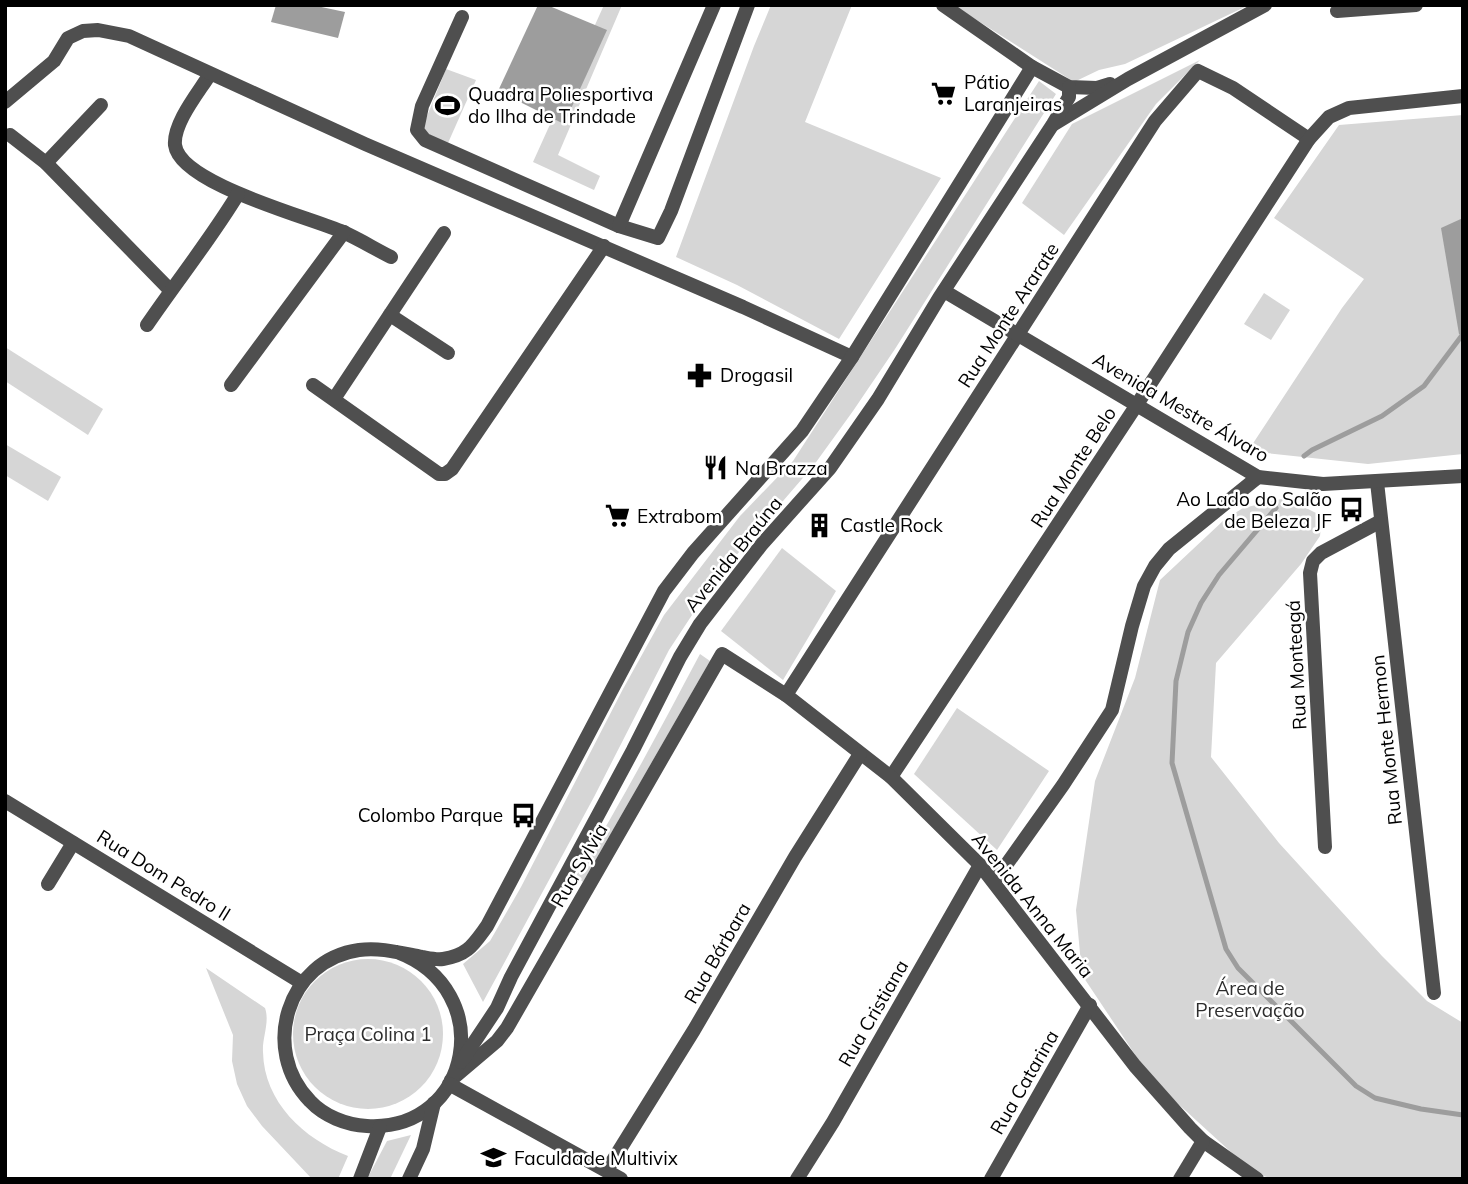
<svg xmlns="http://www.w3.org/2000/svg" width="1468" height="1184" font-family="Mulish,sans-serif">
<style>
.green{fill:#d6d6d6}
.water{fill:#9d9d9d}
.lines{fill:none;stroke-linecap:round;stroke-linejoin:round}
.stream{stroke:#9d9d9d;stroke-width:5}
.minor{stroke:#4f4f4f;stroke-width:14}
.tertiary{stroke:#4f4f4f;stroke-width:14}
.labels{text-anchor:middle;dominant-baseline:central;stroke-width:5;stroke-linejoin:round;paint-order:stroke}
.poi-label{font-size:19px;fill:#000;stroke:#fff;text-anchor:start}
.street-label{font-size:19px;fill:#000;stroke:#fff}
.park-label{font-size:19px;fill:#2d2d2d;stroke:#fff}
</style>
<rect width="100%" height="100%" fill="#fff"/>
<!-- green -->
<g class="green">
<polygon points="604,5 622,5 558,155 600,176 594,190 533,162"/>
<polygon points="771,5 852,5 805,122 941,178 839,339 737,285 676,257 754,46"/>
<polygon points="953,5 1249,5 1125,64 1099,70 1074,82"/>
<polygon points="1200,60 1156,104 1064,235 1022,203 1072,124"/>
<polygon points="446,69 476,80 448,143 421,131"/>
<polygon points="1039,81 1056,94 895,349 853,411 814,465 715,580 669,650 594,797 483,1002 463,964 490,941 521,887 623,689 664,615 740,516 793,461"/>
<polygon points="1463,115 1463,454 1368,464 1248,451 1342,308 1364,279 1274,218 1339,125"/>
<polygon points="1264,293 1290,310 1271,340 1244,324"/>
<polygon points="5,347 103,409 88,435 5,381"/>
<polygon points="5,444 61,477 48,501 5,475"/>
<polygon points="1286,498 1322,516 1320,536 1301,564 1216,663 1211,757 1279,843 1382,956 1427,1001 1463,1023 1463,1179 1275,1179 1255,1174 1152,1080 1082,975 1076,910 1095,781 1135,678 1160,580 1224,520 1243,508"/>
<polygon points="782,548 836,591 783,680 721,631"/>
<path d="M700,654L710,661L583,882L576,876C621,804 660,729 700,654Z"/>
<polygon points="957,708 1049,771 997,850 914,774"/>
<circle cx="368" cy="1034" r="75"/>
<path d="M206,968L265,1008C270,1022 262,1038 263,1052C264,1102 304,1139 348,1156L338,1179H312L262,1126L247,1106L237,1084L232,1061L233,1035Z"/>
<polygon points="411,1135 390,1179 367,1179 387,1141"/>
</g>
<!-- water -->
<g class="water">
<polygon points="276,5 312,5 345,12 338,38 271,22"/>
<polygon points="538,5 547,5 607,30 564,124 498,91"/>
<polygon points="1463,218 1463,335 1459,334 1441,228"/>
</g>
<g class="lines">
<!-- stream -->
<g class="stream">
<polyline points="1304,456 1312,450 1382,416 1424,386 1463,334"/>
<polyline points="1276,508 1219,575 1201,603 1188,632 1176,681 1172,763 1226,949 1238,968 1356,1086 1375,1098 1421,1109 1463,1115"/>
</g>
<!-- minor -->
<g class="minor">
<polyline points="1337,11 1416,5"/>
<polyline points="462,17 422,106 417,130 425,140 619,226 658,238 671,211 748,5"/>
<path d="M210,74C199,92 173,123 175,145C180,184 309,217 343,232C359,239 375,249 391,257"/>
<polyline points="5,102 54,61 68,38 83,31 98,30 129,36 365,144 743,307 852,357"/>
<polyline points="10,135 46,163 170,290"/>
<polyline points="46,163 101,105"/>
<polyline points="619,226 714,5"/>
<polyline points="390,315 448,353"/>
<path d="M147,325C177,281 210,240 238,194"/>
<polyline points="231,385 344,232"/>
<polyline points="313,385 439,474 445,474 452,469 604,246"/>
<polyline points="334,399 444,233"/>
<polyline points="1377,482 1434,993"/>
<polyline points="786,695 1155,121 1198,71 1233,88 1309,139"/>
<polyline points="891,777 1136,406 1309,139 1329,117 1349,108 1463,96"/>
<polyline points="1325,847 1310,573 1313,561 1321,553 1381,521"/>
<polyline points="994,882 1063,785 1112,710 1132,626 1144,586 1155,566 1169,549 1258,477"/>
<polyline points="48,884 73,843"/>
<polyline points="451,1080 497,1041 507,1028 722,654 786,695 891,777 980,865 1135,1066 1190,1128 1203,1141 1257,1179"/>
<polyline points="607,1170 694,1030 795,857 860,754"/>
<polyline points="797,1179 833,1122 980,865"/>
<polyline points="991,1179 1090,1005"/>
<polyline points="1180,1179 1203,1141"/>
</g>
<!-- tertiary -->
<g class="tertiary">
<polyline points="943,5 1032,67 1069,87 1097,88 1110,84"/>
<polyline points="1054,124 1128,79 1265,5"/>
<polyline points="944,291 1258,477 1323,484 1463,476"/>
<polyline points="5,801 302,983"/>
<path d="M397,952C499,990 472,1132 367,1126C346,1125 324,1116 310,1101C260,1050 287,960 359,950C380,947 401,953 422,957C428,958 436,960 443,959C468,955 473,945 487,926L664,591L693,553L802,431L852,357L1032,67"/>
<polyline points="461,1062 497,1008 511,977 633,750 680,657 700,624 762,544 830,468 878,399 939,298 1053,124 1069,97 1069,87"/>
<polyline points="449,1084 621,1179"/>
<polyline points="360,1179 380,1127"/>
<polyline points="409,1179 423,1149 434,1103"/>
</g>
</g>
<!-- icons -->
<defs>
<symbol id="supermarket-bare" viewBox="-9 -9 18 18"><path d="M-6-5.5h2.5l.6 2H6L4.5 2H-2.5L-4.4-4H-6ZM-1.5 3.2a1.3 1.3 0 1 0 .1 0ZM3 3.2a1.3 1.3 0 1 0 .1 0Z" fill="#000" stroke="#fff" stroke-width="2.5" paint-order="stroke"/></symbol>
<symbol id="stadium-bare" viewBox="-9 -9 18 18"><path d="M0-5a6.5 5 0 1 0 0 10a6.5 5 0 1 0 0-10ZM-3.5-1.8h7v3.6h-7Z" fill="#000" stroke="#fff" stroke-width="2.5" paint-order="stroke"/></symbol>
<symbol id="pharmacy-bare" viewBox="-9 -9 18 18"><path d="M-2-6h4v4h4v4h-4v4h-4v-4h-4v-4h4Z" fill="#000" stroke="#fff" stroke-width="2.5" paint-order="stroke"/></symbol>
<symbol id="restaurant-bare" viewBox="-9 -9 18 18"><path d="M-5-6h1v4h1v-4h1v4h1v-4h1v5L-1.5 .5V6h-2V.5L-5-1ZM5-6V6H3V1.5H1.5Q1.5-4 5-6Z" fill="#000" stroke="#fff" stroke-width="2.5" paint-order="stroke"/></symbol>
<symbol id="bus-bare" viewBox="-9 -9 18 18"><path d="M-5-6H5V4H4V6H2V4H-2V6H-4V4H-5ZM-3.5-4V0h7V-4ZM-3.5 1.2v1.5H-2V1.2ZM2 1.2v1.5H3.5V1.2Z" fill="#000" stroke="#fff" stroke-width="2.5" paint-order="stroke"/></symbol>
<symbol id="building-bare" viewBox="-9 -9 18 18"><path d="M-4-6H4V6H1V3H-1V6H-4ZM-2.5-4.3h1.7v1.8h-1.7ZM.8-4.3h1.7v1.8H.8ZM-2.5-1h1.7V.8h-1.7ZM.8-1h1.7V.8H.8Z" fill="#000" stroke="#fff" stroke-width="2.5" paint-order="stroke"/></symbol>
<symbol id="university-bare" viewBox="-9 -9 18 18"><path d="M0-5L7-2L0 1L-7-2ZM-4 1L0 2.5L4 1V4Q0 6-4 4Z" fill="#000" stroke="#fff" stroke-width="2.5" paint-order="stroke"/></symbol>
</defs>
<g fill-rule="evenodd">
<use href="#supermarket-bare" x="926" y="76" width="35" height="35"/>
<use href="#stadium-bare" x="430" y="88" width="35" height="35"/>
<use href="#pharmacy-bare" x="682" y="358" width="35" height="35"/>
<use href="#restaurant-bare" x="698" y="450" width="35" height="35"/>
<use href="#bus-bare" x="1334" y="492" width="35" height="35"/>
<use href="#supermarket-bare" x="600" y="498" width="35" height="35"/>
<use href="#building-bare" x="802" y="508" width="35" height="35"/>
<use href="#bus-bare" x="506" y="798" width="35" height="35"/>
<use href="#university-bare" x="476" y="1140" width="35" height="35"/>
</g>
<g class="labels">
<!-- poi labels -->
<g class="poi-label">
<text x="964" y="82">Pátio<tspan x="964" dy="22">Laranjeiras</tspan></text>
<text x="468" y="94">Quadra Poliesportiva<tspan x="468" dy="22">do Ilha de Trindade</tspan></text>
<text x="720" y="375">Drogasil</text>
<text x="735" y="468">Na Brazza</text>
<text x="1332" y="499" text-anchor="end">Ao Lado do Salão<tspan x="1332" dy="22">de Beleza JF</tspan></text>
<text x="637" y="516">Extrabom</text>
<text x="840" y="525">Castle Rock</text>
<text x="503" y="815" text-anchor="end">Colombo Parque</text>
<text x="514" y="1158">Faculdade Multivix</text>
</g>
<!-- street labels -->
<g class="street-label">
<text transform="translate(1008 315) rotate(-57)">Rua Monte Ararate</text>
<text transform="translate(1181 407) rotate(30)">Avenida Mestre Álvaro</text>
<text transform="translate(1073 467) rotate(-57)">Rua Monte Belo</text>
<text transform="translate(733 554) rotate(-51)">Avenida Braúna</text>
<text transform="translate(1296 665) rotate(-93)">Rua Monteagá</text>
<text transform="translate(1386 740) rotate(-96)">Rua Monte Hermon</text>
<text transform="translate(579 865) rotate(-60)">Rua Sylvia</text>
<text transform="translate(164 875) rotate(32)">Rua Dom Pedro II</text>
<text transform="translate(1033 905) rotate(51)">Avenida Anna Maria</text>
<text transform="translate(717 953) rotate(-60)">Rua Bárbara</text>
<text transform="translate(873 1013) rotate(-60)">Rua Cristiana</text>
<text transform="translate(1024 1082) rotate(-60)">Rua Catarina</text>
</g>
<!-- park labels -->
<g class="park-label">
<text x="1250" y="988">Área de<tspan x="1250" dy="22">Preservação</tspan></text>
<text x="368" y="1034">Praça Colina 1</text>
</g>
</g>
<!-- border -->
<rect width="1468" height="1184" fill="none" stroke="#000000" stroke-width="14"/>
</svg>
